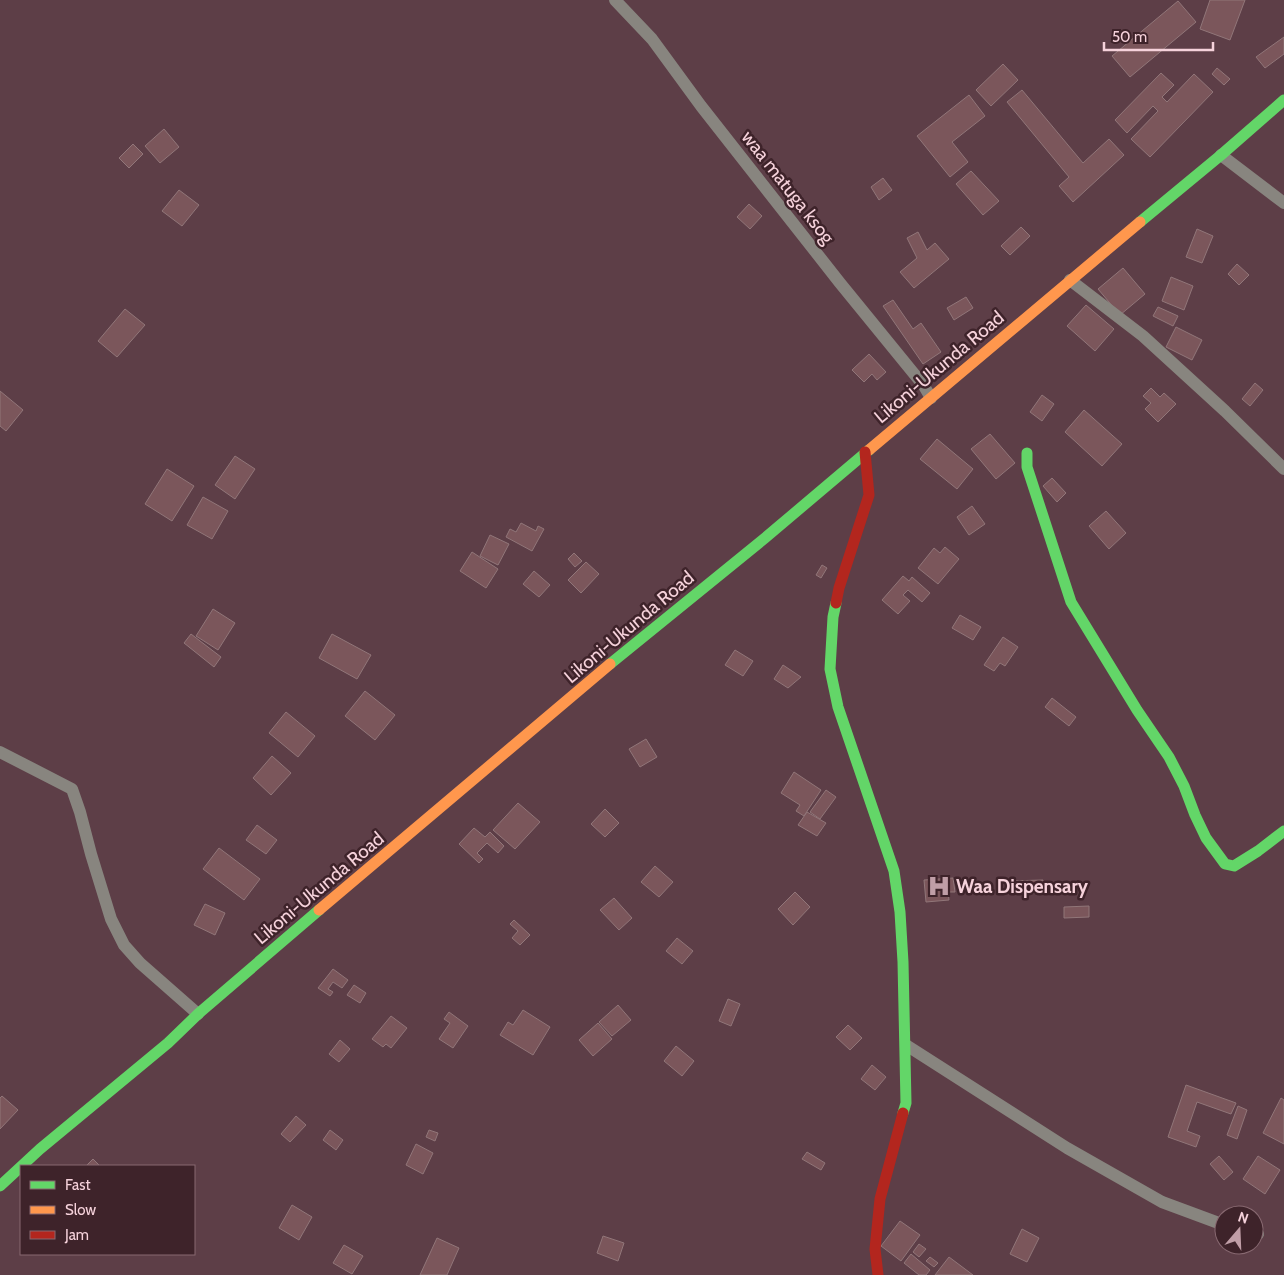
<svg xmlns="http://www.w3.org/2000/svg" width="1284" height="1275" font-family="Cabin,sans-serif">
<style>
.building{fill:#7b565b;stroke:#917679}
.lines{fill:none;stroke-linecap:round;stroke-linejoin:round}
.street{stroke:#88857f;stroke-width:12}
.fast{stroke:#63d668;stroke-width:11}
.slow{stroke:#ff974d;stroke-width:11}
.jam{stroke:#b3261e;stroke-width:11}
.labels{text-anchor:middle;dominant-baseline:central;stroke-width:5;stroke-linejoin:round;paint-order:stroke}
.street-label{font-size:19px;fill:#f6d2db;stroke:#3e232a}
.poi-label{font-size:19px;font-weight:bold;fill:#f6d2db;stroke:#3e232a;text-anchor:start}
</style>
<rect width="100%" height="100%" fill="#5d3e47"/>
<!-- building -->
<g class="building">
<polygon points="1210,0 1245,0 1230,40 1200,29"/>
<polygon points="1178,1 1196,22 1130,77 1112,56"/>
<polygon points="1284,37 1284,54 1265,68 1256,57"/>
<polygon points="1003,64 1018,80 991,106 976,90"/>
<polygon points="1217,68 1230,79 1224,85 1212,74"/>
<polygon points="1161,73 1174,85 1162,97 1167,102 1194,74 1213,92 1150,157 1131,139 1158,111 1153,106 1127,133 1115,120"/>
<polygon points="1022,90 1083,163 1109,139 1124,155 1073,202 1059,186 1069,177 1007,102"/>
<polygon points="969,95 985,116 952,142 968,162 950,177 917,136"/>
<polygon points="164,129 179,147 160,163 145,146"/>
<polygon points="133,144 143,154 129,168 119,158"/>
<polygon points="971,171 999,201 983,215 956,184"/>
<polygon points="883,178 892,190 879,200 871,187"/>
<polygon points="179,190 199,205 182,226 162,211"/>
<polygon points="749,204 762,216 750,229 737,217"/>
<polygon points="1021,227 1030,236 1010,255 1001,246"/>
<polygon points="1197,229 1213,236 1202,263 1186,257"/>
<polygon points="918,232 927,250 935,243 949,259 914,288 900,272 917,258 907,238"/>
<polygon points="1237,264 1249,275 1239,285 1228,274"/>
<polygon points="1123,268 1145,294 1120,315 1098,289"/>
<polygon points="1171,277 1193,286 1184,310 1162,301"/>
<polygon points="966,297 973,308 954,320 947,308"/>
<polygon points="893,300 913,329 921,323 941,352 923,364 883,306"/>
<polygon points="1086,305 1114,329 1095,351 1067,326"/>
<polygon points="1158,307 1178,316 1173,326 1153,316"/>
<polygon points="125,309 145,325 117,357 98,341"/>
<polygon points="1176,327 1202,340 1192,360 1166,347"/>
<polygon points="869,354 886,372 877,380 872,374 864,382 852,370"/>
<polygon points="1255,383 1263,390 1250,406 1242,399"/>
<polygon points="1151,388 1160,397 1164,393 1176,404 1158,422 1145,409 1151,403 1143,396"/>
<polygon points="0,391 23,410 6,431 0,426"/>
<polygon points="1042,395 1054,404 1042,421 1030,412"/>
<polygon points="1084,410 1122,444 1102,466 1065,432"/>
<polygon points="990,434 1015,463 996,479 971,449"/>
<polygon points="937,439 973,469 957,489 920,459"/>
<polygon points="235,456 255,469 235,499 215,485"/>
<polygon points="167,469 194,486 172,521 145,504"/>
<polygon points="1052,478 1066,493 1057,502 1043,486"/>
<polygon points="203,497 228,511 212,539 187,525"/>
<polygon points="972,506 985,524 969,535 957,517"/>
<polygon points="1106,511 1126,533 1109,549 1089,526"/>
<polygon points="521,523 536,531 538,526 544,529 532,551 506,537 510,529 516,532"/>
<polygon points="490,535 509,544 498,565 480,556"/>
<polygon points="945,547 959,559 938,584 918,568 934,548 940,553"/>
<polygon points="472,552 498,569 486,588 460,571"/>
<polygon points="574,553 582,561 575,567 568,559"/>
<polygon points="586,562 599,574 581,593 568,580"/>
<polygon points="822,565 827,568 821,578 816,575"/>
<polygon points="534,571 550,585 539,597 523,584"/>
<polygon points="903,576 909,581 912,577 930,593 922,602 908,590 903,595 910,601 898,614 882,600"/>
<polygon points="213,609 235,623 218,650 196,636"/>
<polygon points="960,615 981,627 973,640 952,628"/>
<polygon points="191,634 221,657 214,667 184,643"/>
<polygon points="332,634 371,655 357,679 319,658"/>
<polygon points="1003,637 1018,647 1005,666 1000,663 994,671 984,665"/>
<polygon points="735,650 753,661 743,676 725,665"/>
<polygon points="783,665 801,677 788,688 774,679"/>
<polygon points="365,691 395,715 375,740 345,716"/>
<polygon points="1052,698 1076,717 1069,726 1045,707"/>
<polygon points="286,712 315,736 298,757 269,733"/>
<polygon points="646,739 657,757 640,767 629,749"/>
<polygon points="272,756 291,773 271,795 253,778"/>
<polygon points="794,772 821,790 804,816 796,811 800,805 781,793"/>
<polygon points="826,790 836,797 820,819 810,812"/>
<polygon points="518,803 540,822 515,849 493,830"/>
<polygon points="605,809 619,823 605,837 591,824"/>
<polygon points="807,812 826,823 817,836 798,825"/>
<polygon points="257,825 277,840 266,854 246,840"/>
<polygon points="474,828 485,837 490,832 504,846 498,853 487,843 477,853 483,859 479,863 459,844"/>
<polygon points="219,848 260,879 244,900 203,869"/>
<polygon points="655,866 673,882 659,897 641,882"/>
<polygon points="953,878 955,892 948,892 949,900 926,902 924,880"/>
<polygon points="975,880 977,889 958,891 957,883"/>
<polygon points="1043,880 1043,893 1010,894 1009,881"/>
<polygon points="795,892 810,907 793,925 778,909"/>
<polygon points="614,898 632,918 619,930 600,910"/>
<polygon points="205,904 225,913 215,935 194,925"/>
<polygon points="1089,906 1089,917 1064,918 1064,907"/>
<polygon points="514,920 530,935 520,945 512,938 518,931 510,924"/>
<polygon points="677,938 693,951 682,964 666,951"/>
<polygon points="333,969 348,980 342,988 333,982 328,989 333,992 330,996 318,988"/>
<polygon points="354,985 366,993 360,1003 347,995"/>
<polygon points="728,999 740,1004 731,1026 719,1021"/>
<polygon points="618,1005 631,1020 612,1036 599,1022"/>
<polygon points="523,1010 550,1027 533,1055 500,1035 508,1022 513,1025"/>
<polygon points="449,1012 468,1026 453,1048 439,1039 450,1023 444,1019"/>
<polygon points="391,1016 407,1028 391,1048 386,1044 383,1047 372,1039"/>
<polygon points="598,1023 612,1039 593,1056 579,1040"/>
<polygon points="848,1025 862,1038 850,1050 836,1037"/>
<polygon points="340,1040 350,1049 339,1062 329,1054"/>
<polygon points="676,1046 694,1061 682,1076 664,1061"/>
<polygon points="872,1065 886,1077 875,1090 861,1079"/>
<polygon points="1186,1085 1236,1103 1231,1114 1197,1102 1187,1131 1200,1136 1196,1147 1168,1137"/>
<polygon points="2,1096 18,1110 0,1129 0,1098"/>
<polygon points="1281,1098 1284,1100 1284,1144 1263,1133"/>
<polygon points="1238,1106 1247,1110 1237,1139 1227,1135"/>
<polygon points="296,1116 306,1125 290,1142 281,1134"/>
<polygon points="330,1130 343,1140 336,1150 323,1140"/>
<polygon points="429,1130 438,1133 435,1141 426,1137"/>
<polygon points="416,1144 433,1153 423,1174 406,1165"/>
<polygon points="807,1152 825,1163 821,1170 802,1159"/>
<polygon points="1219,1156 1233,1172 1224,1180 1210,1164"/>
<polygon points="1258,1156 1280,1170 1265,1194 1243,1179"/>
<polygon points="93,1159 100,1166 86,1166"/>
<polygon points="292,1205 312,1217 299,1240 279,1228"/>
<polygon points="900,1221 920,1235 901,1261 881,1246"/>
<polygon points="1022,1229 1039,1238 1027,1262 1010,1254"/>
<polygon points="603,1236 624,1243 618,1261 597,1253"/>
<polygon points="437,1238 459,1248 447,1275 420,1275"/>
<polygon points="919,1244 926,1249 919,1257 913,1252"/>
<polygon points="344,1245 363,1256 352,1274 333,1263"/>
<polygon points="911,1254 930,1270 926,1275 919,1275 904,1263"/>
<polygon points="930,1257 938,1263 934,1267 926,1261"/>
<polygon points="949,1257 973,1275 935,1275"/>
</g>
<g class="lines">
<!-- street -->
<g class="street">
<polyline points="615,0 652,39 701,106 840,283 924,386 931,398"/>
<polyline points="1221,155 1284,203"/>
<polyline points="1070,280 1143,336 1225,411 1284,469"/>
<polyline points="0,752 72,789 80,812 91,854 111,919 124,945 140,963 198,1014"/>
<polyline points="906,1045 1067,1148 1162,1202 1224,1225"/>
<polyline points="1254,1233 1258,1234"/>
</g>
<!-- fast -->
<g class="fast">
<polyline points="1140,222 1221,155 1284,100"/>
<polyline points="1027,453 1027,467 1071,602 1137,710 1169,757 1184,786 1195,815 1206,838 1225,864 1234,866 1258,851 1284,831"/>
<polyline points="836,603 833,617 830,669 838,707 894,871 900,912 903,962 906,1103 903,1113"/>
<polyline points="610,664 765,538 869,450"/>
<polyline points="0,1186 40,1149 168,1043 198,1014 319,910"/>
</g>
<!-- slow -->
<g class="slow">
<polyline points="869,450 1140,222"/>
<polyline points="319,910 610,664"/>
</g>
<!-- jam -->
<g class="jam">
<polyline points="836,603 839,588 869,495 865,452"/>
<polyline points="878,1275 875,1249 880,1199 903,1113"/>
</g>
</g>
<!-- icons -->
<defs>
<symbol id="hospital-bare" viewBox="-9 -9 18 18"><path d="M-5-5h3v3.5h4V-5h3V5h-3V1.5h-4V5h-3Z" fill="#c09ea7" stroke="#3e232a" stroke-width="2.5" paint-order="stroke"/></symbol>
</defs>
<g fill-rule="evenodd">
<use href="#hospital-bare" x="923" y="870" width="32" height="32"/>
</g>
<g class="labels">
<!-- street labels -->
<g class="street-label">
<text transform="translate(788 187) rotate(52)">waa matuga ksog</text>
<text transform="translate(939 367) rotate(-40)">Likoni-Ukunda Road</text>
<text transform="translate(629 627) rotate(-40)">Likoni-Ukunda Road</text>
<text transform="translate(319 888) rotate(-40)">Likoni-Ukunda Road</text>
</g>
<!-- poi labels -->
<g class="poi-label">
<text x="956" y="886">Waa Dispensary</text>
</g>
</g>
<!-- legend -->
<rect x="20" y="1165" width="175" height="90" fill="#3e232a" stroke="#886971"/>
<rect x="30" y="1181" width="25" height="8" fill="#63d668" stroke="#886971"/>
<text x="65" y="1190" font-size="15" fill="#f6d2db">Fast</text>
<rect x="30" y="1206" width="25" height="8" fill="#ff974d" stroke="#886971"/>
<text x="65" y="1215" font-size="15" fill="#f6d2db">Slow</text>
<rect x="30" y="1231" width="25" height="8" fill="#b3261e" stroke="#886971"/>
<text x="65" y="1240" font-size="15" fill="#f6d2db">Jam</text>
<!-- north arrow -->
<g transform="translate(1239 1230) rotate(19)"><circle r="24" fill="#3e232a" stroke="#886971"/>
<path d="M0-4L9 19L0 12L-9 19Z" fill="#c09ea7"/>
<text y="-8" font-size="14" font-weight="bold" text-anchor="middle" fill="#f6d2db">N</text>
</g>
<!-- scale -->
<path d="M1104 42v8h109v-8" fill="none" stroke="#f6d2db" stroke-width="2.5"/>
<text x="1112" y="42" font-size="15" fill="#f6d2db" stroke="#3e232a" stroke-width="4" paint-order="stroke">50 m</text>
</svg>
